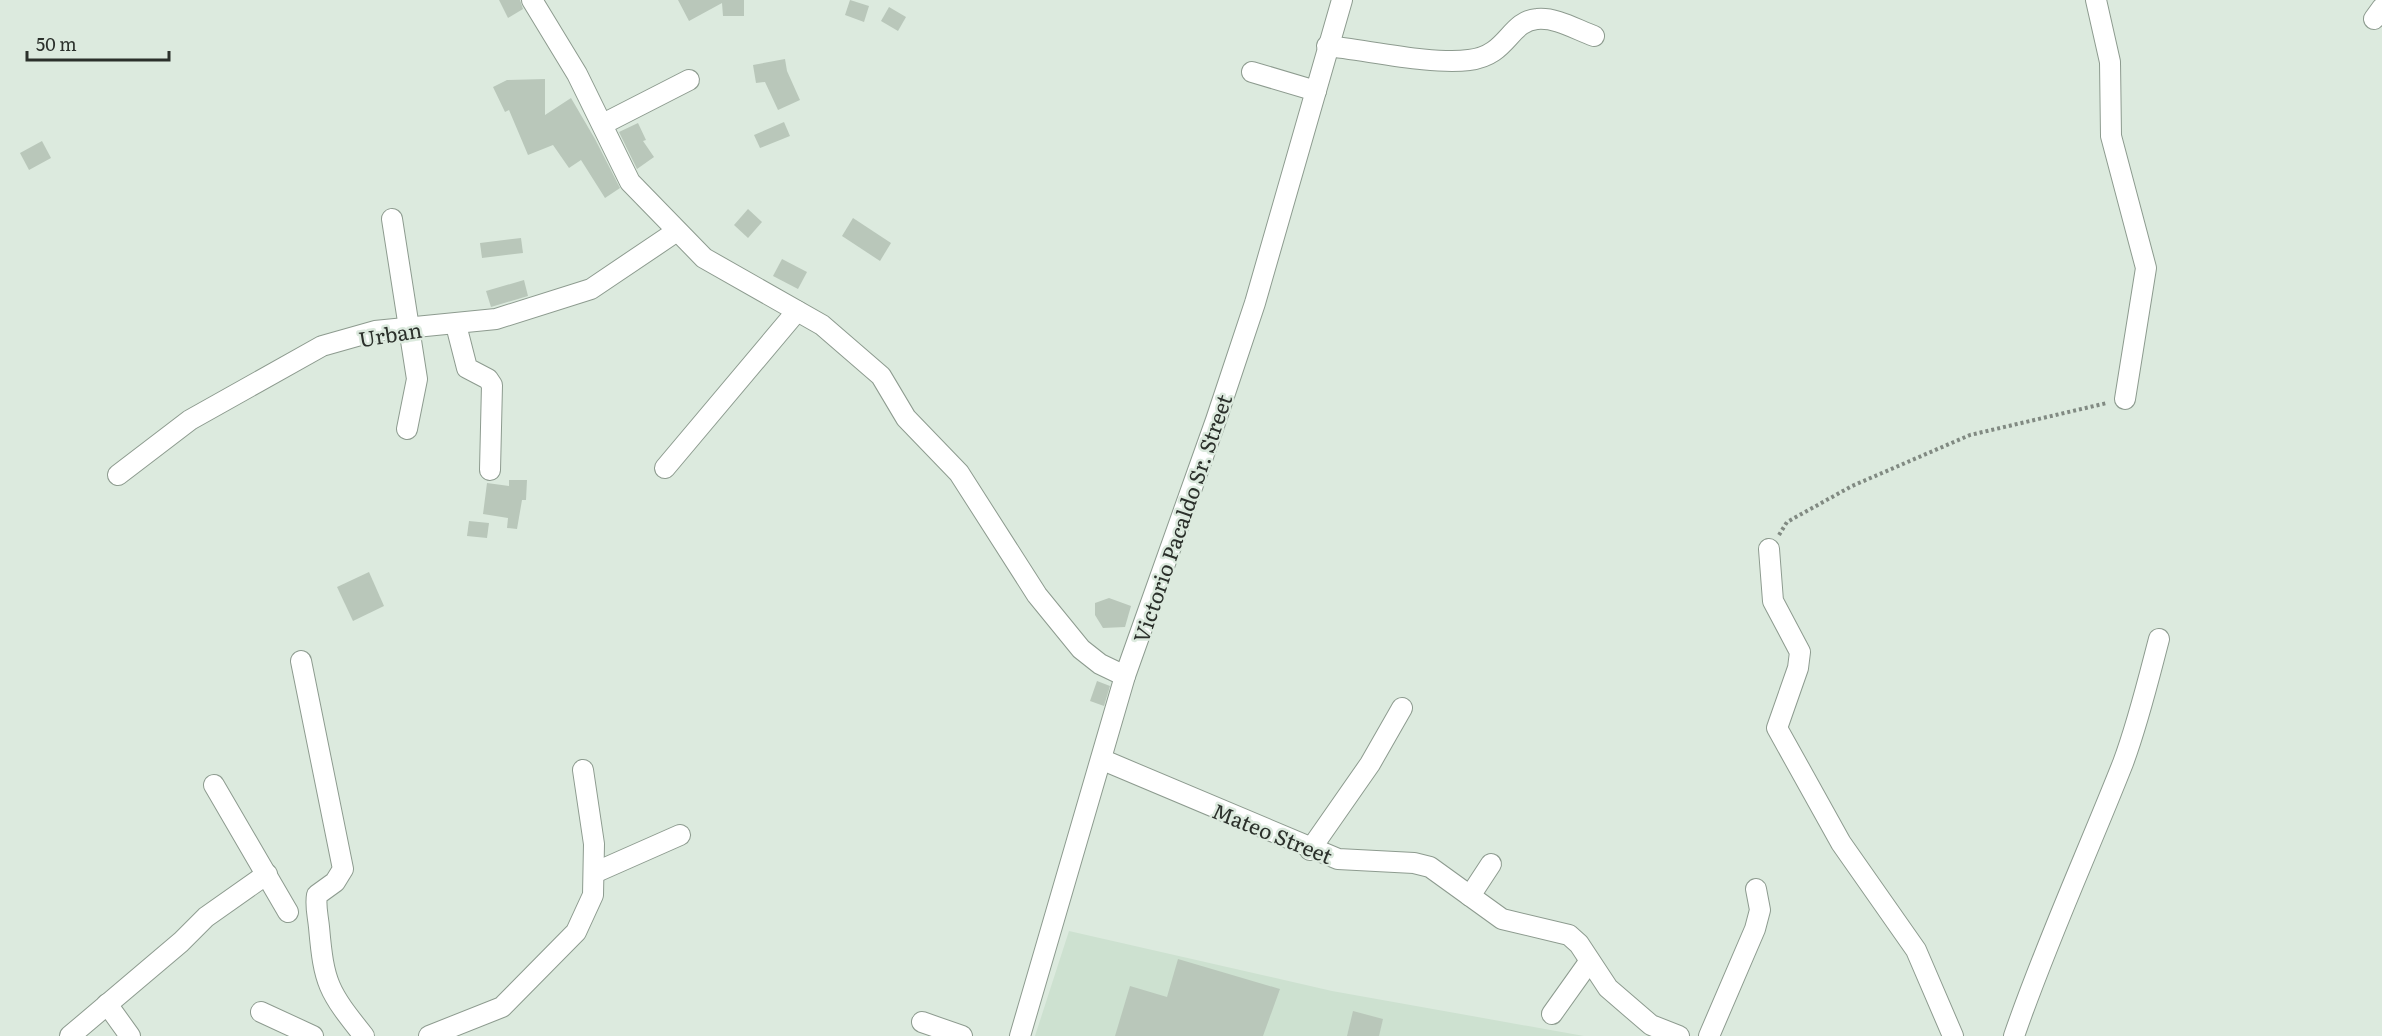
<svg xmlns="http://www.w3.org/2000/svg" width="2382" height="1036" font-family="Literata,serif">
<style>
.built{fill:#cde1d0}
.building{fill:#b9c7ba}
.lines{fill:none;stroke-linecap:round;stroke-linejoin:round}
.minor-casing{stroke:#8d9b8f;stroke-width:22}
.path{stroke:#818a82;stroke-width:4;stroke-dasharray:3 3;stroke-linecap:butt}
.minor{stroke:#fff;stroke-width:20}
.labels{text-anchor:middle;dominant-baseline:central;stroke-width:5;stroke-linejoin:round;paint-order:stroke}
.street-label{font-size:21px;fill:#2b302b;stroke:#dceade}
</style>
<rect width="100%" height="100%" fill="#dceade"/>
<!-- built -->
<polygon class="built" points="1069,931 1332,991 1584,1036 1035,1036"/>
<!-- building -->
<g class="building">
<polygon points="499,0 520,0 523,9 508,18"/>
<polygon points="678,0 744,0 744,16 723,16 722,3 689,21"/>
<polygon points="850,0 869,6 864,22 845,15"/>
<polygon points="889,7 906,17 898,31 881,21"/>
<polygon points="785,59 787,71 800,100 778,110 765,82 756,83 753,65"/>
<polygon points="545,79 545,115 571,98 595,139 620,188 605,198 581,160 569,168 553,145 528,155 509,110 505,112 493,87 507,80"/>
<polygon points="784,122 790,136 760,148 754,135"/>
<polygon points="638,123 646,140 643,141 654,157 637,169 619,132"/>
<polygon points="42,141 51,158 29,170 20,153"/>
<polygon points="748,209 762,222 748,238 734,225"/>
<polygon points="853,218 891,243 880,261 842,236"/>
<polygon points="521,238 523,253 482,258 480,243"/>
<polygon points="782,259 807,272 798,289 773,276"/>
<polygon points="524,280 528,296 491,307 486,291"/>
<polygon points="509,480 527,480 526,500 522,500 517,529 507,528 508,518 483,514 487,483 509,486"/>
<polygon points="469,521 489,523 487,538 467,536"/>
<polygon points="369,572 384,606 353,621 337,587"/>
<polygon points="1109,598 1131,606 1125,627 1103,628 1095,615 1095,603"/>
<polygon points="1097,681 1110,686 1104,706 1090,701"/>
<polygon points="1178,959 1280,989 1263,1036 1115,1036 1130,986 1167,997"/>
<polygon points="1353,1011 1383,1019 1379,1036 1347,1036"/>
</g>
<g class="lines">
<defs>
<g id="minor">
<polyline points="532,0 577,74 630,182 704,258 822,325 881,376 906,418 959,473 1037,595 1081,649 1100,664 1125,676"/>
<polyline points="2096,0 2110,62 2111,136 2146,268 2125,399"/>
<polyline points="2374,19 2382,8"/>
<path d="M1327,46C1367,50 1432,65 1469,60C1508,56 1509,21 1537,19C1556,17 1577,30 1594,36"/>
<polyline points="1252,72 1316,91"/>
<polyline points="603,124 689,80"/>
<polyline points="392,219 417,379 407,429"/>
<polyline points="456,325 467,368 488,379 492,385 490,470"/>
<polyline points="665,468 797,311"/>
<polyline points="118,475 190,420 322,346 375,331 496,319 591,289 677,231"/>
<polyline points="1769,549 1773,601 1800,652 1798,668 1777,728 1841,843 1916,950 1953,1036"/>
<path d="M301,661L343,869L335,882L317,895C315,906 318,916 319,927C324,984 328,991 364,1036"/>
<polyline points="1103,760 1338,859 1414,863 1430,867 1502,919 1569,935 1579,944 1608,988 1651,1025 1679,1036"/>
<polyline points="214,785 288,912"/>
<polyline points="1310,850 1370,764 1402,708"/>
<polyline points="594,873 680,835"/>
<polyline points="1470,896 1491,864"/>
<polyline points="107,1004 130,1036"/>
<polyline points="261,1012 313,1036"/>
<polyline points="1552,1014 1589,962"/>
<polyline points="922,1022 962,1036"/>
<polyline points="70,1036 181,942 206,917 267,874"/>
<polyline points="429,1036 502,1007 576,932 593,895 594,844 583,770"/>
<polyline points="1020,1036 1125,676 1216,420 1255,303 1342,0"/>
<polyline points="1709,1036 1755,929 1760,910 1756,889"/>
<path d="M2014,1036C2046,943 2087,854 2123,763C2138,723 2148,681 2159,639"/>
</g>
</defs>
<!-- minor casing -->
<use href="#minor" class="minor-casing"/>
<!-- path -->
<polyline class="path" points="1779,535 1787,522 1852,486 1970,435 2107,403"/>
<!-- minor -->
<use href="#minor" class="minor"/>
</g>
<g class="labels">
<!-- street labels -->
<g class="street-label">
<text transform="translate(390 333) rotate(-9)">Urban</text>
<text transform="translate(1181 518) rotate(-71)">Victorio Pacaldo Sr. Street</text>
<text transform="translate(1273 832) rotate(22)">Mateo Street</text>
</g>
</g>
<!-- scale -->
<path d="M27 51v9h142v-9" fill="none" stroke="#2b302b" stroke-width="3"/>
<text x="36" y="51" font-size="18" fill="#2b302b" stroke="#dceade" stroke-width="4.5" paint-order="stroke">50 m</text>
</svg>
